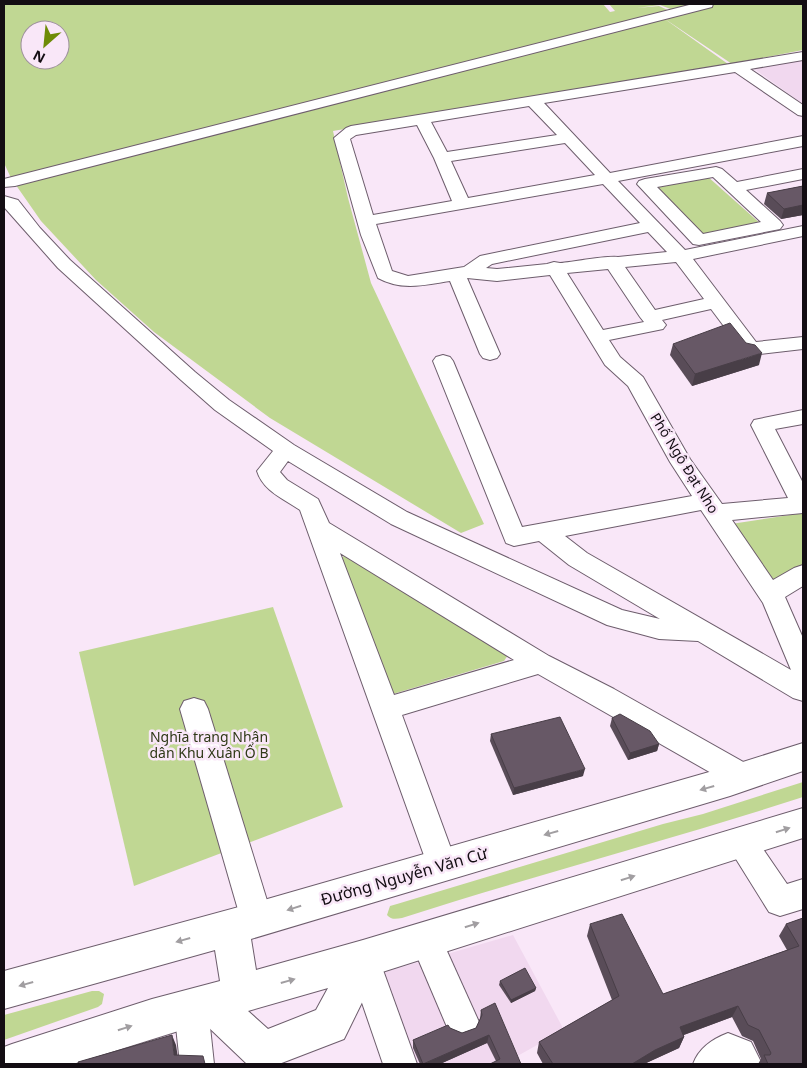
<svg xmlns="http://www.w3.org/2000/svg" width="807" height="1068" font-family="'Noto Sans',sans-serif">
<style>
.built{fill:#f1d8ef}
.green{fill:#c0d793;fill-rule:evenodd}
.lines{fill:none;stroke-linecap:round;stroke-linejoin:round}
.minor-casing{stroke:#6d5d6c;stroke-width:2}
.major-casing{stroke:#6d5d6c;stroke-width:2}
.minor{fill:#fff;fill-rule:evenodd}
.major{fill:#fff;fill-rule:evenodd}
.wall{fill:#594c58}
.shaded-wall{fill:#483e47}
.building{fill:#675866;stroke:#483e47}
.oneway{fill:#a19ea1}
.labels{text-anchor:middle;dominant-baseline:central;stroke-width:5;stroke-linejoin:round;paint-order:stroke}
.street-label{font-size:14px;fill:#130d13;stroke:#f9e7f8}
.park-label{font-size:14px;fill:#2f3917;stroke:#f9e7f8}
.near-street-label{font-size:16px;fill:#130d13;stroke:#f9e7f8}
</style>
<rect width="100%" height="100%" fill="#f9e7f8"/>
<!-- built -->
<g class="built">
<polygon points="803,59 803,104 753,68"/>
<polygon points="513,935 564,1030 503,1064 416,1064 378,974"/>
</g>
<!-- green -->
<g class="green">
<path d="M4,4H603L610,12L615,11L609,4H698L673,10L660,5L637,8L659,6L670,11L662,16L712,4H803V50L732,64L662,17L728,64L333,131L348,198L371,283L484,524L461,533L270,418L154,332L96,280L41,221L11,178L4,163ZM30,30H60V60H30Z"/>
<polygon points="707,176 762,225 702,237 651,186"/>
<polygon points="803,513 803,568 779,582 773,582 731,524"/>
<polygon points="347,554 508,655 504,661 393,694 342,560 342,557"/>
<polygon points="273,607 343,807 134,886 79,652"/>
<path d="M803,782V797C670,840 535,875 402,918C396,919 391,920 387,915L390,906L397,904L663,824L703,814Z"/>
<polygon points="92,991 99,991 104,994 102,1004 98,1007 4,1040 4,1015"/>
</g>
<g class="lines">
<defs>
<g id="minor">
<polygon points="693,4 713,4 712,7 15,186 4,187 4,179"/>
<path d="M803,52V60L750,69L803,105V116L798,115L735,72L544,103L610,173L803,136V146L618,181L685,250L803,226V236L693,259L756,342L803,337V349L751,355L744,353L711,309L662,320L666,325L663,329L609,340L620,357L643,377L690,459L722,504L788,498L751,425L754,420L803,410V424L775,429L803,483V513L732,520L773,580L794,568L803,565V586L785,597L803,638V701L793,698L698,641L659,639L607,625L391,524L288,461L280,472L287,480L318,499L329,523L549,656L614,689L754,768L758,777L754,786L744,790L734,786L538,674L402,715L457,865L453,875L442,879L431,875L300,510C284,499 263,491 257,471L273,451L215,410L181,380L58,268L4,207V196L18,200L40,228L70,260L195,372L229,400L294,445L407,512L622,610L660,619L569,565L539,541L514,546L506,543L433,361L436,357L443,355L450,357L453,361L522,527L692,496L670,462L628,386L605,365L550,275L497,281L467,278L500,354L497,358L490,360L483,358L480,354L450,281C424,285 402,291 378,278L361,235L334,138L346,128L351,126ZM529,106L557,135L447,152L431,122ZM417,125L434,158L452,201L373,215L350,139L356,135ZM565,143L595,175L468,198L451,161ZM603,184L640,223L480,256L464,267L408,276L392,271L376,224ZM648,232L667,252L618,257C609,255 572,262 560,263L554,262L547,264L497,269L486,268L492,264ZM676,262L704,299L655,310L625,267ZM608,269L640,317L644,322L603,330L567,273ZM701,510L763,603L791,670L587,553L565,536ZM340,553L514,660L394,695Z"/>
<path d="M716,167L722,169L737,182L803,169V179L746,190L780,221L783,225L780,229L699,245L693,244L637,184L639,181L645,179ZM713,177L761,222L703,234L657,187Z"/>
<polygon points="194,698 204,701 208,709 273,920 268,931 257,935 246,931 241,920 180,709 184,701"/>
<polygon points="741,829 752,833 787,884 803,879 803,909 780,916 769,912 726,843 730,833"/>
<polygon points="426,924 437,929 479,1022 474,1034 462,1039 450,1034 410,940 415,929"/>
<polygon points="363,943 375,948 417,1064 383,1064 347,959 351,948"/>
<polygon points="191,991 203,996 208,1008 214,1064 180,1064 174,1008 179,996"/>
<path d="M728,1033L751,1042L762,1064H693C699,1048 712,1039 728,1033Z"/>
</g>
<path id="major" d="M803,743V771L730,796L251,939L256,970L363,940L803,808V838L376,974L344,1039L279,1064H247L204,1023L73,1064H4V1047L12,1044L152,999L220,981L215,950L4,1009V971L257,902L730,766ZM328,988L316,1010L268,1029L248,1011Z"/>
</defs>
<!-- minor casing -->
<use href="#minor" class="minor-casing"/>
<!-- major casing -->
<use href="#major" class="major-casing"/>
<!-- minor -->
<use href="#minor" class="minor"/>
<!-- major -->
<use href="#major" class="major"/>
</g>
<!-- wall -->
<g class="wall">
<polygon points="803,186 803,215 781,219 764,204 767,193"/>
<polygon points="673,344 759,365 692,386 670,355"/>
<polygon points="612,718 659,744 657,751 628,760 610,726"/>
<polygon points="491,734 583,776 513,795 490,741"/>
<polygon points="803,918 803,1064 758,1064 761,1059 753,1041 742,1036 732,1017 684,1035 684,1037 679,1048 644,1064 543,1064 537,1053 539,1042 612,1000 587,936 590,924 663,994 787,950 779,936 786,924"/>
<polygon points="500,981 536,988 535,991 511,1003 499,985"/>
<polygon points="481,1010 521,1064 496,1061 487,1043 440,1064 420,1064 413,1048 413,1040 450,1028 462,1033 476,1028 480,1019"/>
</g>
<!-- shaded-wall -->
<g class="shaded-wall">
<polygon points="803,205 803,215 781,219 784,209"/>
<polygon points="762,353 759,365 692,386 695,374"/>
<polygon points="659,744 657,751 628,760 630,753"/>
<polygon points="585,769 583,776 513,795 514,788"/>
<polygon points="536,988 535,991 511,1003 511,1000"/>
<polygon points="738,1006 732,1017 675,1038 680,1027"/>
<polygon points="172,1035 176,1045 179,1064 174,1055"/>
<polygon points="489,1035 487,1043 440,1064 424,1064"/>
<polygon points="684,1037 679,1048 644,1064 632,1064 655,1050"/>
</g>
<!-- building -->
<g class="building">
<polygon points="803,186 803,205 784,209 767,193"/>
<polygon points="730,323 746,343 755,345 762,353 695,374 673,344"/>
<polygon points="620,714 650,731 659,744 630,753 612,718"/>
<polygon points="560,717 585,769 514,788 491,734"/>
<polygon points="622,914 663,994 799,946 786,924 803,918 803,1064 768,1064 764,1055 770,1055 771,1053 759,1030 748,1025 738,1006 680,1027 684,1037 655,1050 632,1064 553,1064 539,1042 619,996 590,924"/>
<polygon points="525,968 536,988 511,1000 500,981"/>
<polygon points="495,1003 521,1064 490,1064 500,1059 489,1035 423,1064 413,1040 448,1025 450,1028 462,1033 476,1028 482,1015 481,1010"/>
<polygon points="172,1035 174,1055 203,1056 205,1064 79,1064 78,1062"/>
</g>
<!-- one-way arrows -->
<defs><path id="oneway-solid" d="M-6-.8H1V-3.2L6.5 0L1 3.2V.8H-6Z" transform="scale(1.25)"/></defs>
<g class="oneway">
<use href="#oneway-solid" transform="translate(707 788) rotate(164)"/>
<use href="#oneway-solid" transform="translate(783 830) rotate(-18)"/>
<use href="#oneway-solid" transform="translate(551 833) rotate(164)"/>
<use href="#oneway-solid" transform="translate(628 878) rotate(-17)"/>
<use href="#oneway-solid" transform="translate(294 908) rotate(163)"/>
<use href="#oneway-solid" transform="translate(472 925) rotate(-17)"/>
<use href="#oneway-solid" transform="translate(183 940) rotate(164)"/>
<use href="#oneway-solid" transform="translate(288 981) rotate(-16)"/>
<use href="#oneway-solid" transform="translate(26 984) rotate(164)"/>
<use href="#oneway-solid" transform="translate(125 1028) rotate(-18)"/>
</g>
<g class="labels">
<!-- street labels -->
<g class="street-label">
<text transform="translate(685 463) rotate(58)">Phố Ngô Đạt Nho</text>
</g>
<!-- park labels -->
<g class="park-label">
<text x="209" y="736">Nghĩa trang Nhân<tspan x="209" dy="16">dân Khu Xuân Ổ B</tspan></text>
</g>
<!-- near-street labels -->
<g class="near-street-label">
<text transform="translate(404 876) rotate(-16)">Đường Nguyễn Văn Cừ</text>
</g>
</g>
<!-- border -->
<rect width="807" height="1068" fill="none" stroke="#130d13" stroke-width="10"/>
<!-- north arrow -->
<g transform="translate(45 45) rotate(207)"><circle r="24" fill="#f9e7f8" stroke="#9d909c"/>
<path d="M0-4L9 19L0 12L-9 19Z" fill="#6e8b07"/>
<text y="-8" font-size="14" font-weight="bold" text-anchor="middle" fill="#130d13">N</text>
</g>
</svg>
